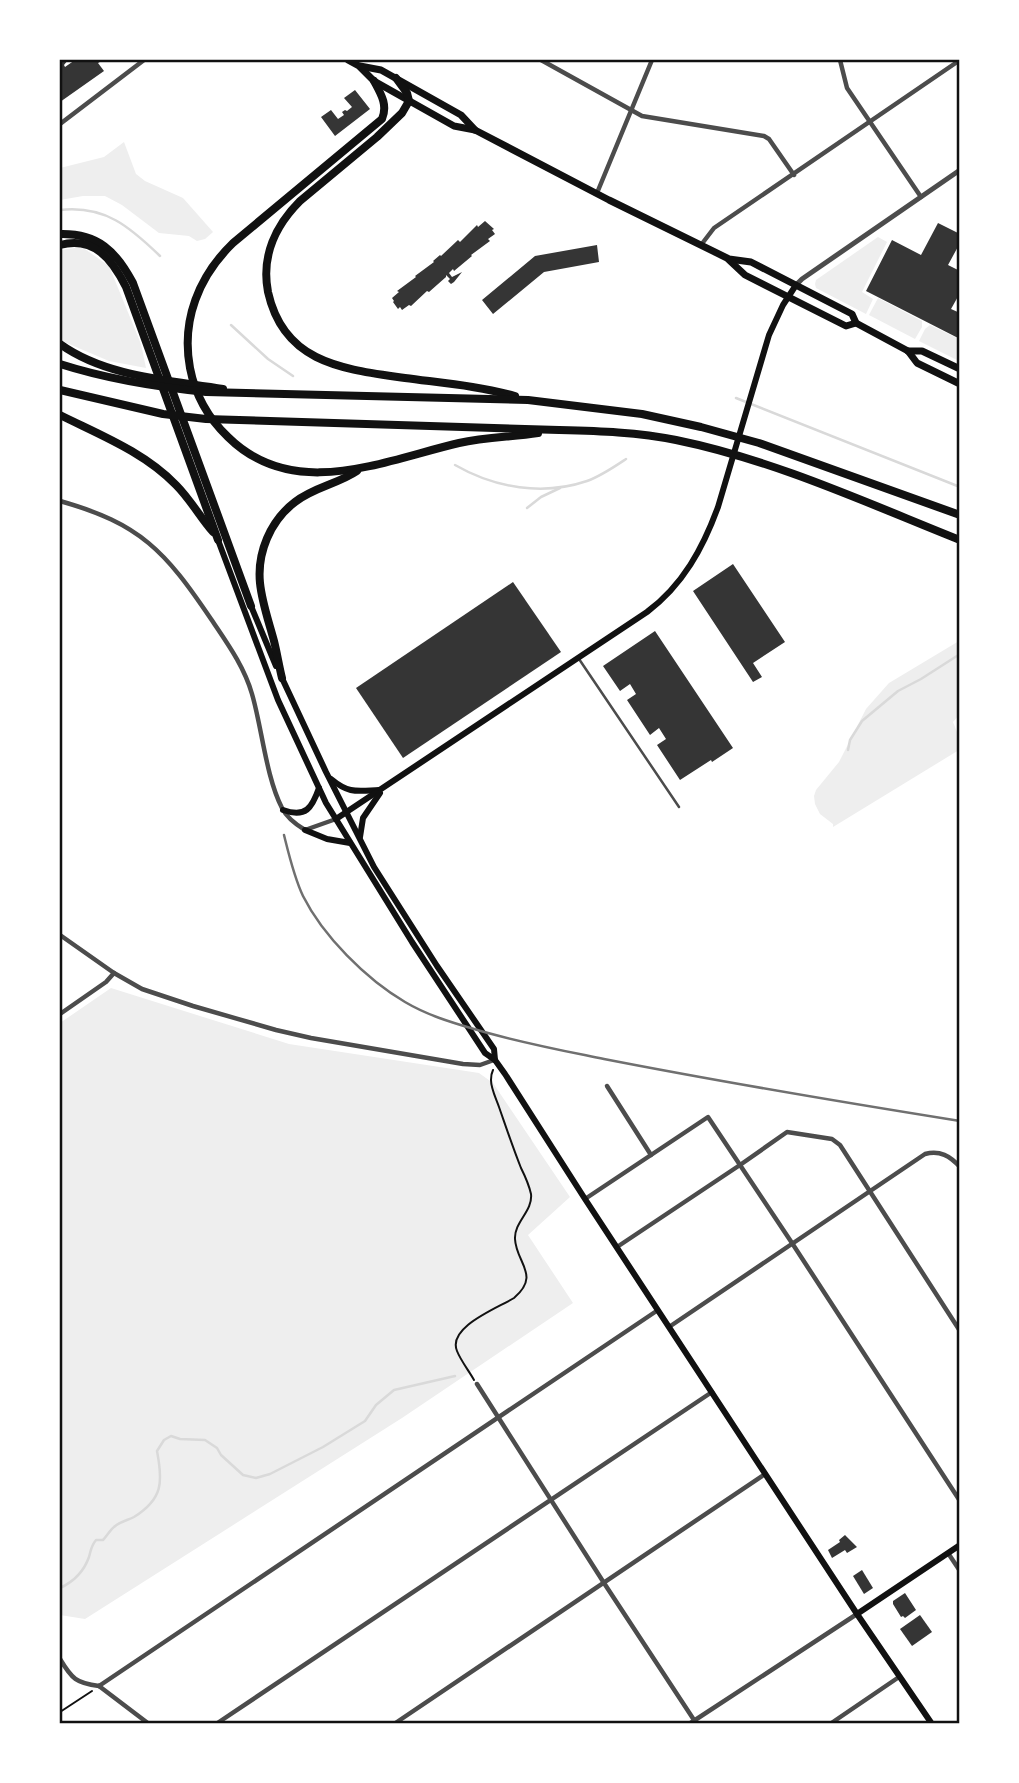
<svg xmlns="http://www.w3.org/2000/svg" width="1019" height="1783" font-family="Roboto,sans-serif">
<style>
.green{fill:#eee}
.lines{fill:none;stroke-linecap:round;stroke-linejoin:round}
.stream{stroke:#d9d9d9;stroke-width:2.5}
.building{fill:#353535}
.path{stroke:#111;stroke-width:2}
.service{stroke:#4c4c4c;stroke-width:2.5}
.minor{stroke:#4c4c4c;stroke-width:4.5}
.tertiary{stroke:#4c4c4c;stroke-width:5}
.secondary{stroke:#111;stroke-width:6}
.primary{stroke:#111;stroke-width:7}
.motorway{stroke:#111;stroke-width:8}
.rail{stroke:#707070;stroke-width:2.5}
.neatline{fill:none;stroke:#111;stroke-width:2.5}
</style>
<rect width="100%" height="100%" fill="#fff"/>
<!-- green -->
<g class="green">
<polygon points="124,142 136,174 145,181 183,198 213,232 205,239 197,241 189,236 159,233 122,205 105,196 83,196 60,200 60,168 104,157"/>
<polygon points="878,237 887,242 862,292 873,299 866,314 816,288 815,284 816,280"/>
<polygon points="82,247 109,266 141,344 146,368 109,361 62,341 60,338 60,250"/>
<polygon points="878,298 922,321 922,327 915,339 869,315"/>
<polygon points="930,325 959,339 959,361 919,341 925,329"/>
<polygon points="959,641 959,715 953,722 959,737 959,750 833,827 833,824 820,814 815,804 814,796 816,790 839,762 866,709 889,683"/>
<polygon points="111,988 289,1044 479,1073 493,1083 570,1197 528,1235 573,1303 402,1418 85,1619 60,1615 60,1023"/>
</g>
<g class="lines">
<!-- stream -->
<g class="stream">
<path d="M60,210C105,205 130,227 160,256"/>
<polyline points="231,325 268,359 293,376"/>
<polyline points="736,398 960,487"/>
<path d="M455,465C495,488 543,496 587,481C601,476 614,467 626,459"/>
<polyline points="527,508 541,497 560,488"/>
<polyline points="848,750 850,740 862,721 898,691 921,679 960,654"/>
<path d="M60,1588C73,1582 84,1571 89,1557C91,1550 91,1546 96,1540H103C107,1536 110,1530 114,1527C119,1522 128,1520 134,1517C163,1499 163,1482 157,1451L164,1440L171,1436L180,1439L205,1440L217,1448L221,1455L243,1475L256,1478L270,1474L323,1447L365,1421L376,1405L394,1390L455,1376"/>
</g>
</g>
<!-- building -->
<g class="building">
<polygon points="60,60 68,60 64,65 65,67 75,60 103,60 98,63 104,71 60,102"/>
<polygon points="355,90 370,109 335,136 321,117 331,110 338,119 344,115 342,112 345,110 347,111 352,107 344,98"/>
<polygon points="485,221 494,229 492,230 495,234 488,239 490,241 471,255 472,256 454,271 453,269 449,273 452,277 462,272 454,282 451,284 448,281 450,279 446,275 446,277 429,292 427,291 411,306 409,305 402,310 400,307 398,309 393,302 394,301 392,298 399,292 397,291 416,277 415,276 434,262 433,261 440,255 441,256 458,240 460,242 477,225 478,227"/>
<polygon points="938,223 960,234 960,243 948,265 960,271 960,293 951,309 960,313 960,339 866,291 892,240 921,255"/>
<polygon points="597,245 599,262 544,272 493,314 482,300 535,256"/>
<polygon points="733,564 785,642 753,663 762,677 753,682 693,591"/>
<polygon points="513,582 561,652 403,758 356,688"/>
<polygon points="655,631 733,748 712,762 711,760 680,780 657,745 666,739 659,728 650,735 627,700 636,694 630,684 620,691 603,666"/>
<polygon points="845,1535 857,1547 847,1553 845,1550 832,1558 828,1550 840,1542 839,1540"/>
<polygon points="862,1570 873,1588 864,1594 853,1576"/>
<polygon points="905,1593 916,1610 905,1618 903,1616 901,1617 893,1604 893,1601"/>
<polygon points="920,1615 932,1632 912,1646 900,1629"/>
</g>
<g class="lines">
<!-- path -->
<g class="path">
<path d="M474,1380C469,1371 461,1361 457,1351C447,1327 498,1308 514,1298C541,1275 516,1263 515,1239C514,1222 533,1211 531,1194C529,1185 525,1176 521,1168C513,1148 506,1127 499,1107C496,1098 491,1089 491,1080C491,1078 492,1072 493,1070"/>
<polyline points="60,1712 92,1691"/>
</g>
<!-- service -->
<polyline class="service" points="579,659 679,807"/>
<!-- minor -->
<g class="minor">
<polyline points="541,60 642,116 764,136 769,139 794,175"/>
<polyline points="840,60 847,88 921,197"/>
<polyline points="60,124 144,60"/>
<polyline points="597,193 652,60"/>
<polyline points="701,245 714,228 960,60"/>
<path d="M60,501C141,524 165,551 211,619C227,643 244,666 252,694C262,728 266,777 282,808C287,818 295,824 305,830L336,819"/>
<polyline points="60,935 114,973 142,989 193,1006 276,1030 311,1038 463,1064 480,1065 494,1060"/>
<polyline points="60,1014 106,982 114,973"/>
<polyline points="607,1086 651,1155"/>
<polyline points="585,1199 708,1117 792,1243 960,1501"/>
<polyline points="617,1247 740,1165 787,1132 832,1139 840,1145 960,1331"/>
<path d="M669,1327L925,1154C940,1150 950,1156 960,1167"/>
<polyline points="477,1384 604,1583 694,1720"/>
<polyline points="948,1553 960,1571"/>
<path d="M60,1659C72,1679 76,1683 99,1686"/>
<polyline points="99,1686 658,1310"/>
<polyline points="99,1686 149,1724"/>
<polyline points="216,1724 712,1392"/>
<polyline points="394,1724 765,1474"/>
<polyline points="689,1724 857,1614"/>
<polyline points="830,1724 899,1677"/>
</g>
<!-- tertiary -->
<polyline class="tertiary" points="796,285 802,279 960,170"/>
<!-- secondary -->
<g class="secondary">
<polyline points="218,540 278,700 326,803 412,942 485,1053 495,1060 505,1074 585,1199 857,1614 932,1724"/>
<polyline points="251,606 276,666"/>
<polyline points="281,676 326,772 374,867 437,966 494,1049 495,1060"/>
<path d="M331,779C349,794 357,791 379,790"/>
<path d="M283,810C306,818 312,808 319,788"/>
<path d="M336,819L647,612C683,585 703,548 718,507L769,335L783,305L796,285"/>
<polyline points="305,830 327,839 350,843"/>
<polyline points="360,837 363,818 380,793"/>
<polyline points="857,1614 960,1545"/>
</g>
<!-- primary -->
<g class="primary">
<polyline points="348,60 359,66 374,81 454,126 475,130 609,200 729,259 751,262 852,314 856,323 908,351 917,363 960,384"/>
<polyline points="360,66 381,70 461,115 475,130"/>
<polyline points="729,260 745,275 846,326 856,323"/>
<polyline points="908,351 922,351 960,369"/>
</g>
<!-- motorway -->
<g class="motorway">
<path d="M396,78L407,93L409,101L402,113L377,137L300,201C276,225 261,256 268,292C284,364 344,369 405,378C442,383 479,386 515,396"/>
<path d="M374,81C381,94 388,105 382,119L233,243C199,276 181,320 190,368C195,394 208,418 228,437C294,502 382,461 459,443C486,437 512,437 538,433"/>
<path d="M60,234C98,233 116,251 133,283L251,606"/>
<path d="M60,245C94,236 112,259 126,287L218,540"/>
<path d="M60,344C106,377 169,380 223,389"/>
<path d="M60,364C107,379 156,387 206,392L528,400L642,414L701,427L759,443L960,515"/>
<path d="M60,390L163,414L206,419L559,430C598,431 638,432 676,440C774,460 867,503 960,540"/>
<path d="M60,415C100,435 144,452 176,485C190,499 200,517 213,532"/>
<path d="M282,678C279,666 277,653 274,641C269,622 262,603 260,583C257,553 270,521 295,502C314,487 338,484 357,471"/>
</g>
<!-- rail -->
<path class="rail" d="M284,835C289,855 294,877 303,896C323,936 366,979 405,1002C427,1015 450,1022 474,1029C517,1042 560,1050 604,1059C722,1082 841,1102 960,1121"/>
</g>
<!-- border -->
<rect width="1019" height="1783" fill="none" stroke="#ffffff" stroke-width="122"/>
<rect x="61" y="61" width="897" height="1661" class="neatline"/>
</svg>
